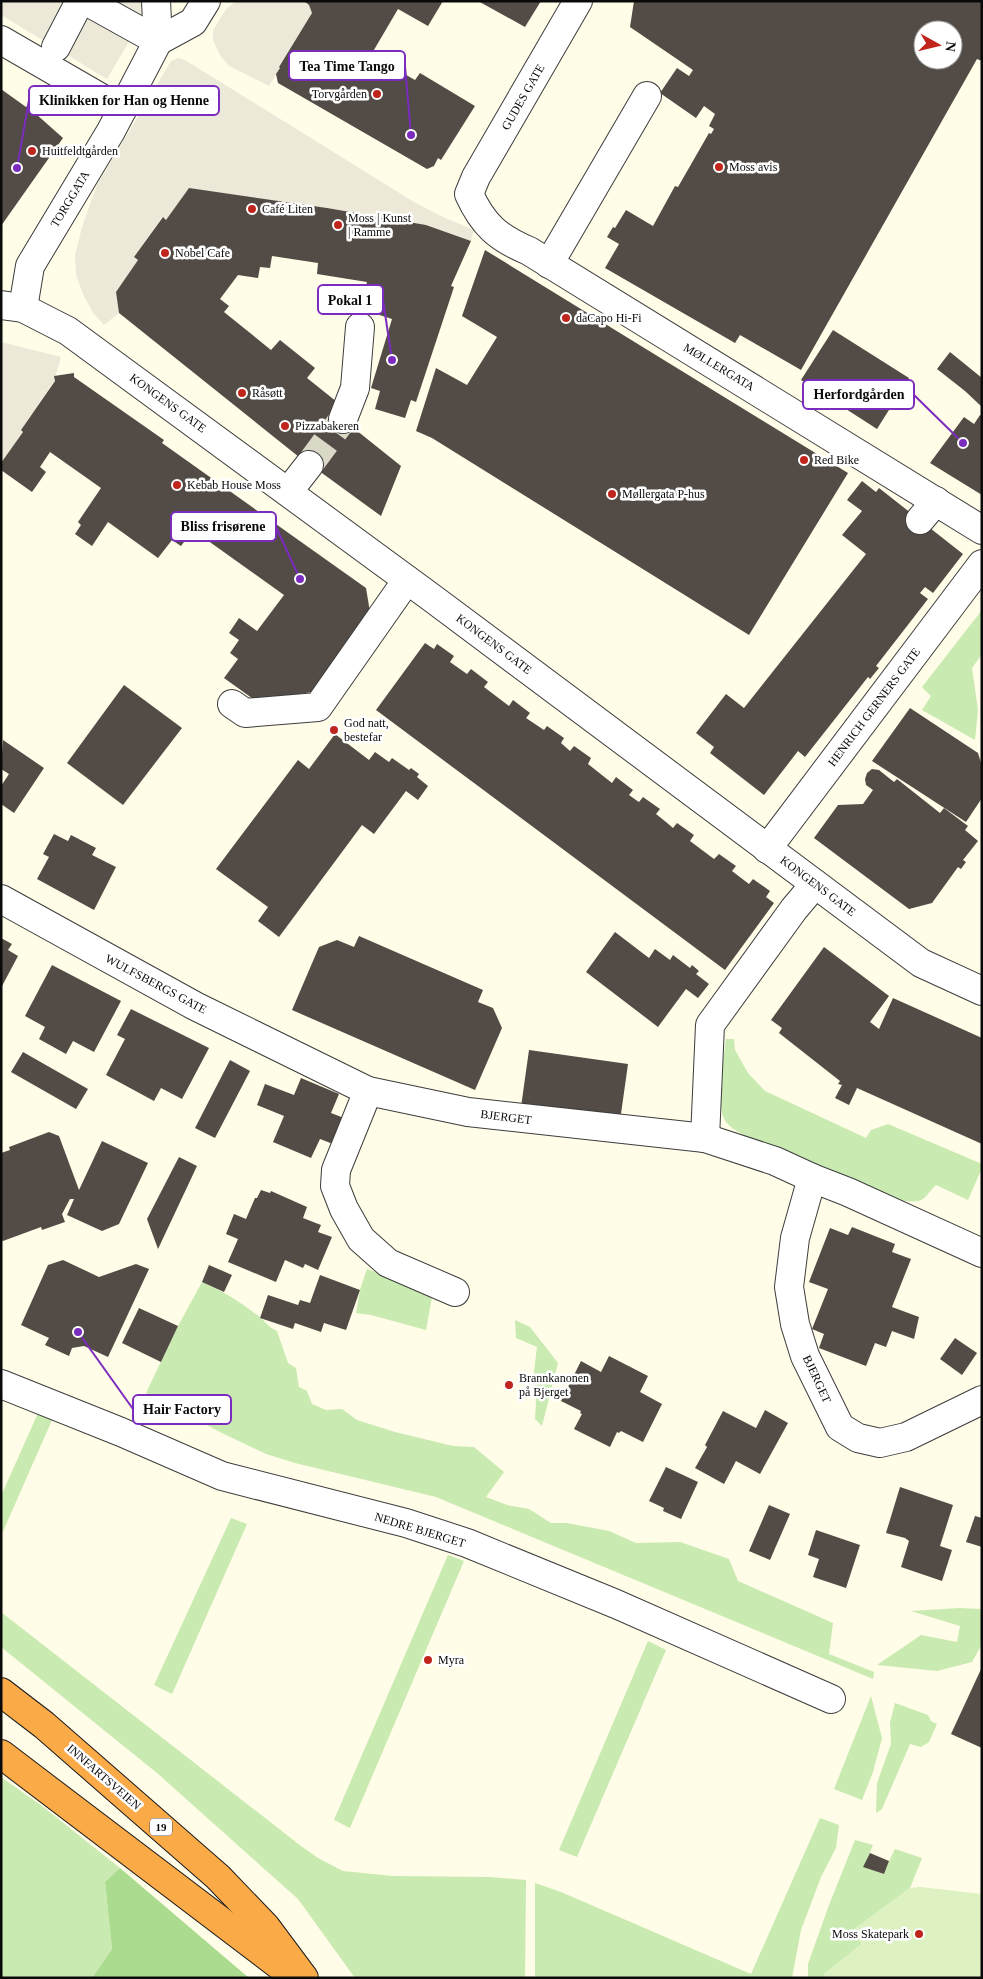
<svg xmlns="http://www.w3.org/2000/svg" width="983" height="1979" font-family="'Times New Roman',serif">
<style>
.green{fill:#c9eab0}
.forest{fill:#aadb8e}
.pitch{fill:#ddf1c2}
.plaza{fill:#ede9d8}
.building{fill:#534c46;fill-rule:evenodd}
.lines{fill:none;stroke-linecap:round;stroke-linejoin:round}
.minor-tunnel{stroke:#dad8c6;stroke-width:28;stroke-dasharray:28 14;stroke-linecap:butt}
.minor-casing{stroke:#3d3d3d;stroke-width:30}
.highway-casing{stroke:#1b1b1b;stroke-width:30}
.minor{stroke:#fff;stroke-width:28}
.highway{stroke:#fbaa48;stroke-width:28}
.poi-dot{fill:#bf241d;stroke:#fff;stroke-width:2}
.labels{text-anchor:middle;dominant-baseline:central;stroke-width:5;stroke-linejoin:round;paint-order:stroke}
.shield{fill:#fff;stroke:#545454;stroke-width:1}
.shield-label{font-size:11px;font-weight:bold;fill:#0a0a0a}
.poi-label{font-size:12px;fill:#0a0a0a;stroke:#fff;text-anchor:start}
.street-label{font-size:12px;fill:#0a0a0a;stroke:#fff}
.leader{fill:none;stroke:#7b2cbf;stroke-width:2}
.callout-dot{fill:#7b2cbf;stroke:#fff;stroke-width:2}
.callout{fill:#fff;stroke:#7b2cbf;stroke-width:2}
.callout-label{font-size:14px;text-anchor:middle;font-weight:bold;fill:#0a0a0a}
</style>
<rect width="100%" height="100%" fill="#fffce7"/>
<!-- green -->
<g class="green">
<polygon points="982,610 982,654 972,668 978,710 975,740 922,710 931,696 922,687"/>
<path d="M726,1039H734L735,1050L748,1073L765,1091L866,1138L871,1130L888,1124L982,1164V1168L968,1200L936,1185C922,1199 926,1203 904,1201C860,1187 818,1167 776,1149C762,1143 735,1134 726,1122C715,1109 724,1056 726,1039Z"/>
<polygon points="367,1269 427,1290 432,1297 426,1330 371,1315 356,1313 360,1290"/>
<path d="M202,1282C223,1291 244,1304 262,1319C267,1324 270,1328 277,1331L288,1363L296,1368L299,1387L307,1391L312,1404L326,1410L342,1409L357,1420L395,1432L453,1446L474,1447L504,1472L486,1497L507,1505L529,1509L551,1523H567L609,1531L636,1543L680,1542L729,1559L738,1581L833,1623L829,1654L874,1672L873,1679L436,1497L295,1463L266,1454L222,1433L146,1393L178,1326Z"/>
<polygon points="515,1320 530,1327 558,1363 542,1426 535,1419 536,1403 534,1371 537,1347 516,1338"/>
<polygon points="38,1413 52,1420 1,1536 1,1496"/>
<polygon points="231,1518 247,1524 172,1694 154,1685"/>
<polygon points="448,1555 464,1561 350,1828 334,1820"/>
<polygon points="959,1608 982,1609 982,1644 972,1662 937,1671 877,1665 921,1635 957,1642 960,1626 911,1611"/>
<polygon points="1,1612 301,1846 318,1858 343,1871 393,1876 490,1877 526,1880 525,1978 355,1978 298,1899 157,1773 1,1647"/>
<polygon points="648,1641 666,1650 577,1857 559,1850"/>
<polygon points="871,1696 882,1738 873,1772 862,1800 834,1789"/>
<polygon points="895,1703 928,1715 931,1721 937,1724 929,1742 921,1747 910,1744 882,1809 876,1813 877,1783 891,1744 890,1723"/>
<polygon points="1,1777 42,1806 120,1868 105,1882 112,1949 92,1978 1,1978"/>
<polygon points="820,1818 839,1825 836,1848 821,1877 801,1930 792,1978 535,1978 535,1883 561,1892 751,1974"/>
<polygon points="855,1840 873,1845 864,1867 883,1874 895,1849 922,1858 910,1888 853,1930 862,1944 824,1974 824,1978 808,1978 808,1964 829,1905"/>
</g>
<!-- forest -->
<polygon class="forest" points="120,1868 249,1978 92,1978 112,1949 105,1882"/>
<!-- pitch -->
<polygon class="pitch" points="920,1887 982,1894 982,1978 824,1978 824,1974 862,1944 853,1930 910,1888"/>
<!-- plaza -->
<g class="plaza">
<polygon points="1,1 153,1 107,79 1,15"/>
<polygon points="236,1 304,1 309,5 312,13 279,67 280,68 269,86 229,66 220,55 213,40 213,30 227,8"/>
<polygon points="178,58 185,60 414,202 443,217 474,230 471,241 426,225 327,208 189,189 166,220 162,217 134,257 138,260 116,292 119,313 104,325 93,313 83,294 76,275 75,255 82,227 97,185 171,61"/>
<polygon points="1,342 61,357 54,381 21,430 23,432 1,463"/>
</g>
<!-- building -->
<g class="building">
<polygon points="304,1 443,1 428,26 398,9 371,55 415,80 420,73 475,106 441,160 438,158 434,166 427,169 278,83 276,74 280,68 279,67 312,13 309,5"/>
<polygon points="478,1 541,1 525,27"/>
<path d="M634,1H982V61L977,59L801,370L740,335L735,343L605,268L619,244L607,237L613,227L615,228L626,210L653,226L675,186L678,187L709,133L711,134L714,129L709,126L715,114L704,106L696,118L660,93L677,68L689,76L693,70L630,27ZM923,30H953V60H923Z"/>
<polygon points="1,89 26,107 27,106 63,138 1,226"/>
<polygon points="189,188 327,208 426,225 471,241 451,286 454,287 416,402 411,400 405,418 375,409 380,391 371,388 392,319 361,309 367,282 317,274 318,263 272,256 270,268 260,267 258,278 238,275 220,299 229,306 224,312 271,350 280,340 315,368 307,378 342,406 336,414 401,466 381,516 315,468 314,469 119,313 116,292 138,260 134,257 163,217 166,220"/>
<polygon points="485,250 848,473 749,635 432,438 416,431 436,368 467,385 497,337 462,316"/>
<polygon points="833,330 909,378 877,429 801,380"/>
<polygon points="950,352 982,378 982,407 965,391 937,369"/>
<polygon points="74,373 74,377 164,440 162,443 366,588 370,612 312,692 256,701 224,678 238,659 230,653 239,640 229,633 239,618 257,631 284,595 193,530 181,546 172,540 158,558 108,522 92,546 75,534 81,525 78,522 101,488 50,452 40,467 46,472 32,492 1,470 1,463 23,432 21,430 55,381 54,376"/>
<polygon points="980,415 982,416 982,495 930,463 964,417 974,424"/>
<polygon points="862,481 876,492 879,488 963,554 933,593 925,587 920,593 928,599 876,666 879,668 870,679 868,677 805,757 798,751 764,795 710,753 714,747 696,733 726,694 744,708 866,554 842,535 862,511 847,500"/>
<polygon points="425,643 434,649 437,644 454,656 450,662 467,674 471,669 488,682 484,687 509,706 513,700 530,713 526,718 544,730 547,726 564,738 561,743 570,751 574,746 591,758 588,764 612,783 616,777 633,790 629,795 636,800 639,802 643,797 660,809 656,814 666,822 673,828 677,823 694,835 690,841 714,859 719,854 736,866 732,871 749,884 753,879 770,891 766,897 774,903 725,970 376,710"/>
<polygon points="124,685 182,728 123,805 67,763"/>
<polygon points="910,708 978,753 982,766 982,798 966,822 872,761"/>
<polygon points="335,734 369,760 375,752 389,762 392,758 409,770 411,768 419,774 417,777 428,786 418,800 406,791 374,834 362,825 279,937 258,921 268,907 216,869 298,760 309,769"/>
<polygon points="3,740 44,768 14,813 1,804 1,786 9,774 1,769"/>
<polygon points="872,769 879,770 894,782 897,779 940,813 944,808 968,826 965,830 978,841 963,860 966,862 961,869 958,867 932,903 909,909 814,838 838,805 863,804 873,790 866,785 865,779 867,773"/>
<polygon points="54,834 68,841 71,835 96,848 92,855 116,867 94,910 37,879 49,857 43,854"/>
<polygon points="615,932 649,958 655,949 670,960 673,955 690,968 692,965 699,971 696,974 709,984 698,998 686,989 658,1027 586,972"/>
<polygon points="359,936 483,990 478,1002 493,1008 502,1028 475,1090 292,1010 319,947 337,940 354,947"/>
<polygon points="1,938 12,944 8,950 18,956 1,988"/>
<polygon points="824,947 889,996 870,1022 879,1029 893,998 982,1038 982,1144 857,1088 849,1105 835,1098 842,1085 838,1084 840,1081 779,1033 782,1028 771,1020"/>
<polygon points="52,965 121,1001 94,1052 73,1041 66,1054 39,1039 45,1027 25,1016"/>
<polygon points="131,1009 209,1048 182,1099 161,1088 154,1101 106,1075 125,1039 117,1035"/>
<polygon points="529,1050 628,1064 620,1121 521,1107"/>
<polygon points="23,1052 88,1089 76,1109 11,1072"/>
<polygon points="230,1060 250,1071 215,1138 195,1128"/>
<polygon points="301,1078 339,1094 331,1113 344,1118 333,1144 320,1139 311,1158 273,1142 284,1116 257,1105 265,1084 294,1095"/>
<polygon points="49,1132 59,1136 79,1190 102,1141 148,1163 119,1224 102,1231 67,1215 74,1199 70,1199 62,1214 65,1222 42,1230 41,1227 3,1241 1,1240 1,1153 10,1150 9,1147"/>
<polygon points="179,1157 197,1166 158,1249 147,1219"/>
<polygon points="261,1190 270,1193 271,1191 307,1207 303,1218 321,1225 318,1232 332,1237 318,1270 305,1264 303,1268 285,1260 276,1282 228,1262 238,1239 226,1234 234,1214 246,1219 255,1198 257,1198"/>
<polygon points="852,1227 895,1244 892,1252 911,1259 892,1307 919,1317 914,1339 892,1331 886,1347 875,1343 866,1366 819,1348 824,1334 812,1329 828,1289 809,1282 830,1228 848,1235"/>
<polygon points="63,1260 99,1277 136,1264 149,1269 108,1357 84,1346 72,1348 69,1356 45,1345 49,1338 21,1325 48,1265"/>
<polygon points="209,1265 232,1275 224,1292 202,1282"/>
<polygon points="320,1275 360,1290 346,1330 324,1323 321,1332 295,1323 293,1329 260,1318 268,1295 298,1305 300,1300 310,1303"/>
<polygon points="139,1308 178,1326 161,1362 122,1343"/>
<polygon points="955,1338 977,1353 962,1375 940,1359"/>
<polygon points="609,1356 648,1376 640,1392 662,1404 643,1442 621,1431 619,1433 617,1432 610,1447 574,1429 582,1414 580,1413 581,1411 561,1401 581,1361 601,1372"/>
<polygon points="765,1410 788,1423 760,1474 736,1461 724,1484 695,1468 707,1447 705,1445 723,1411 756,1428"/>
<polygon points="666,1467 698,1482 681,1519 663,1511 664,1508 649,1501"/>
<polygon points="900,1487 953,1505 940,1546 952,1550 942,1581 901,1567 909,1541 905,1538 886,1533"/>
<polygon points="769,1505 790,1514 770,1560 749,1551"/>
<polygon points="975,1516 982,1518 982,1547 966,1542"/>
<polygon points="816,1530 860,1545 846,1588 813,1577 819,1559 808,1555"/>
<polygon points="982,1667 982,1748 951,1734"/>
<polygon points="870,1853 889,1861 884,1874 863,1867"/>
</g>
<g class="lines">
<!-- minor-tunnel -->
<polyline class="minor-tunnel" points="309,465 343,419"/>
<defs>
<g id="minor">
<polyline points="86,1 158,41"/>
<path d="M578,1L476,177L469,194C483,225 498,238 529,251L982,530"/>
<polyline points="1,40 122,110"/>
<polyline points="158,41 193,22 206,1"/>
<polyline points="56,47 80,1"/>
<polyline points="549,264 647,96"/>
<polyline points="1,305 23,308 68,331 432,598 921,963 982,991"/>
<polyline points="23,308 30,266 111,131 158,41 156,1"/>
<polyline points="343,419 355,388 360,327"/>
<polyline points="288,492 309,465"/>
<polyline points="920,520 936,501"/>
<polyline points="232,704 245,713 318,707 407,580"/>
<polyline points="767,849 982,564"/>
<polyline points="1,899 195,1006 368,1091 468,1112 705,1138 775,1161 812,1178 848,1192 982,1253"/>
<polyline points="368,1091 336,1170 335,1186 344,1209 361,1239 388,1263 455,1292"/>
<polyline points="705,1138 710,1025 794,909 815,884"/>
<polyline points="812,1178 795,1238 789,1287 795,1324 805,1356 840,1427 858,1438 880,1443 906,1437 982,1400"/>
<polyline points="1,1384 121,1432 222,1476 406,1523 467,1543 616,1604 831,1699"/>
</g>
<g id="highway">
<polyline points="1,1692 44,1725 218,1877 266,1927 304,1978"/>
<polyline points="1,1754 288,1972"/>
</g>
</defs>
<!-- minor casing -->
<use href="#minor" class="minor-casing"/>
<!-- highway casing -->
<use href="#highway" class="highway-casing"/>
<!-- minor -->
<use href="#minor" class="minor"/>
<!-- highway -->
<use href="#highway" class="highway"/>
</g>
<!-- markers -->
<g class="poi-dot">
<circle cx="377" cy="94" r="5"/>
<circle cx="32" cy="151" r="5"/>
<circle cx="719" cy="167" r="5"/>
<circle cx="252" cy="209" r="5"/>
<circle cx="338" cy="225" r="5"/>
<circle cx="165" cy="253" r="5"/>
<circle cx="566" cy="318" r="5"/>
<circle cx="242" cy="393" r="5"/>
<circle cx="285" cy="426" r="5"/>
<circle cx="804" cy="460" r="5"/>
<circle cx="177" cy="485" r="5"/>
<circle cx="612" cy="494" r="5"/>
<circle cx="334" cy="730" r="5"/>
<circle cx="509" cy="1385" r="5"/>
<circle cx="428" cy="1660" r="5"/>
<circle cx="919" cy="1934" r="5"/>
</g>
<g class="labels">
<!-- shield labels -->
<rect class="shield" x="150" y="1818.5" width="22" height="17" rx="4"/>
<g class="shield-label">
<text x="161" y="1827">19</text>
</g>
<!-- poi labels -->
<g class="poi-label">
<text x="367" y="94" text-anchor="end">Torvgården</text>
<text x="42" y="151">Huitfeldtgården</text>
<text x="729" y="167">Moss avis</text>
<text x="262" y="209">Café Liten</text>
<text x="348" y="218">Moss | Kunst<tspan x="348" dy="14">| Ramme</tspan></text>
<text x="175" y="253">Nobel Cafe</text>
<text x="576" y="318">daCapo Hi-Fi</text>
<text x="252" y="393">Råsøtt</text>
<text x="295" y="426">Pizzabakeren</text>
<text x="814" y="460">Red Bike</text>
<text x="187" y="485">Kebab House Moss</text>
<text x="622" y="494">Møllergata P-hus</text>
<text x="344" y="723">God natt,<tspan x="344" dy="14">bestefar</tspan></text>
<text x="519" y="1378">Brannkanonen<tspan x="519" dy="14">på Bjerget</tspan></text>
<text x="438" y="1660">Myra</text>
<text x="909" y="1934" text-anchor="end">Moss Skatepark</text>
</g>
<!-- street labels -->
<g class="street-label">
<text transform="translate(523 97) rotate(-60)">GUDES GATE</text>
<text transform="translate(70 199) rotate(-59)">TORGGATA</text>
<text transform="translate(719 367) rotate(31)">MØLLERGATA</text>
<text transform="translate(168 403) rotate(36)">KONGENS GATE</text>
<text transform="translate(494 644) rotate(37)">KONGENS GATE</text>
<text transform="translate(874 707) rotate(-53)">HENRICH GERNERS GATE</text>
<text transform="translate(818 886) rotate(37)">KONGENS GATE</text>
<text transform="translate(156 984) rotate(28)">WULFSBERGS GATE</text>
<text transform="translate(506 1117) rotate(7)">BJERGET</text>
<text transform="translate(817 1379) rotate(65)">BJERGET</text>
<text transform="translate(420 1530) rotate(17)">NEDRE BJERGET</text>
<text transform="translate(104 1777) rotate(41)">INNFARTSVEIEN</text>
</g>
</g>
<!-- callouts -->
<path class="leader" d="M411 135L405 66M17 168L29 100M392 360L383 300M963 443L914 395M300 579L276 527M78 1332L133 1409"/>
<g class="callout-dot">
<circle cx="411" cy="135" r="5"/>
<circle cx="17" cy="168" r="5"/>
<circle cx="392" cy="360" r="5"/>
<circle cx="963" cy="443" r="5"/>
<circle cx="300" cy="579" r="5"/>
<circle cx="78" cy="1332" r="5"/>
</g>
<g class="callout">
<rect x="289" y="51" width="116" height="29" rx="5"/>
<rect x="29" y="86" width="190" height="29" rx="5"/>
<rect x="318" y="285" width="65" height="29" rx="5"/>
<rect x="803" y="380" width="111" height="29" rx="5"/>
<rect x="171" y="512" width="105" height="29" rx="5"/>
<rect x="133" y="1395" width="98" height="29" rx="5"/>
</g>
<g class="callout-label">
<text x="347" y="71">Tea Time Tango</text>
<text x="124" y="105">Klinikken for Han og Henne</text>
<text x="350" y="305">Pokal 1</text>
<text x="859" y="399">Herfordgården</text>
<text x="223" y="531">Bliss frisørene</text>
<text x="182" y="1414">Hair Factory</text>
</g>
<!-- border -->
<rect width="983" height="1979" fill="none" stroke="#0a0a0a" stroke-width="5"/>
<!-- north arrow -->
<g transform="translate(938 45) rotate(98)"><circle r="24" fill="#ffffff" stroke="#9d9d9d"/>
<path d="M0-4L9 19L0 12L-9 19Z" fill="#bf241d"/>
<text y="-8" font-size="14" font-weight="bold" text-anchor="middle" fill="#0a0a0a">N</text>
</g>
</svg>
